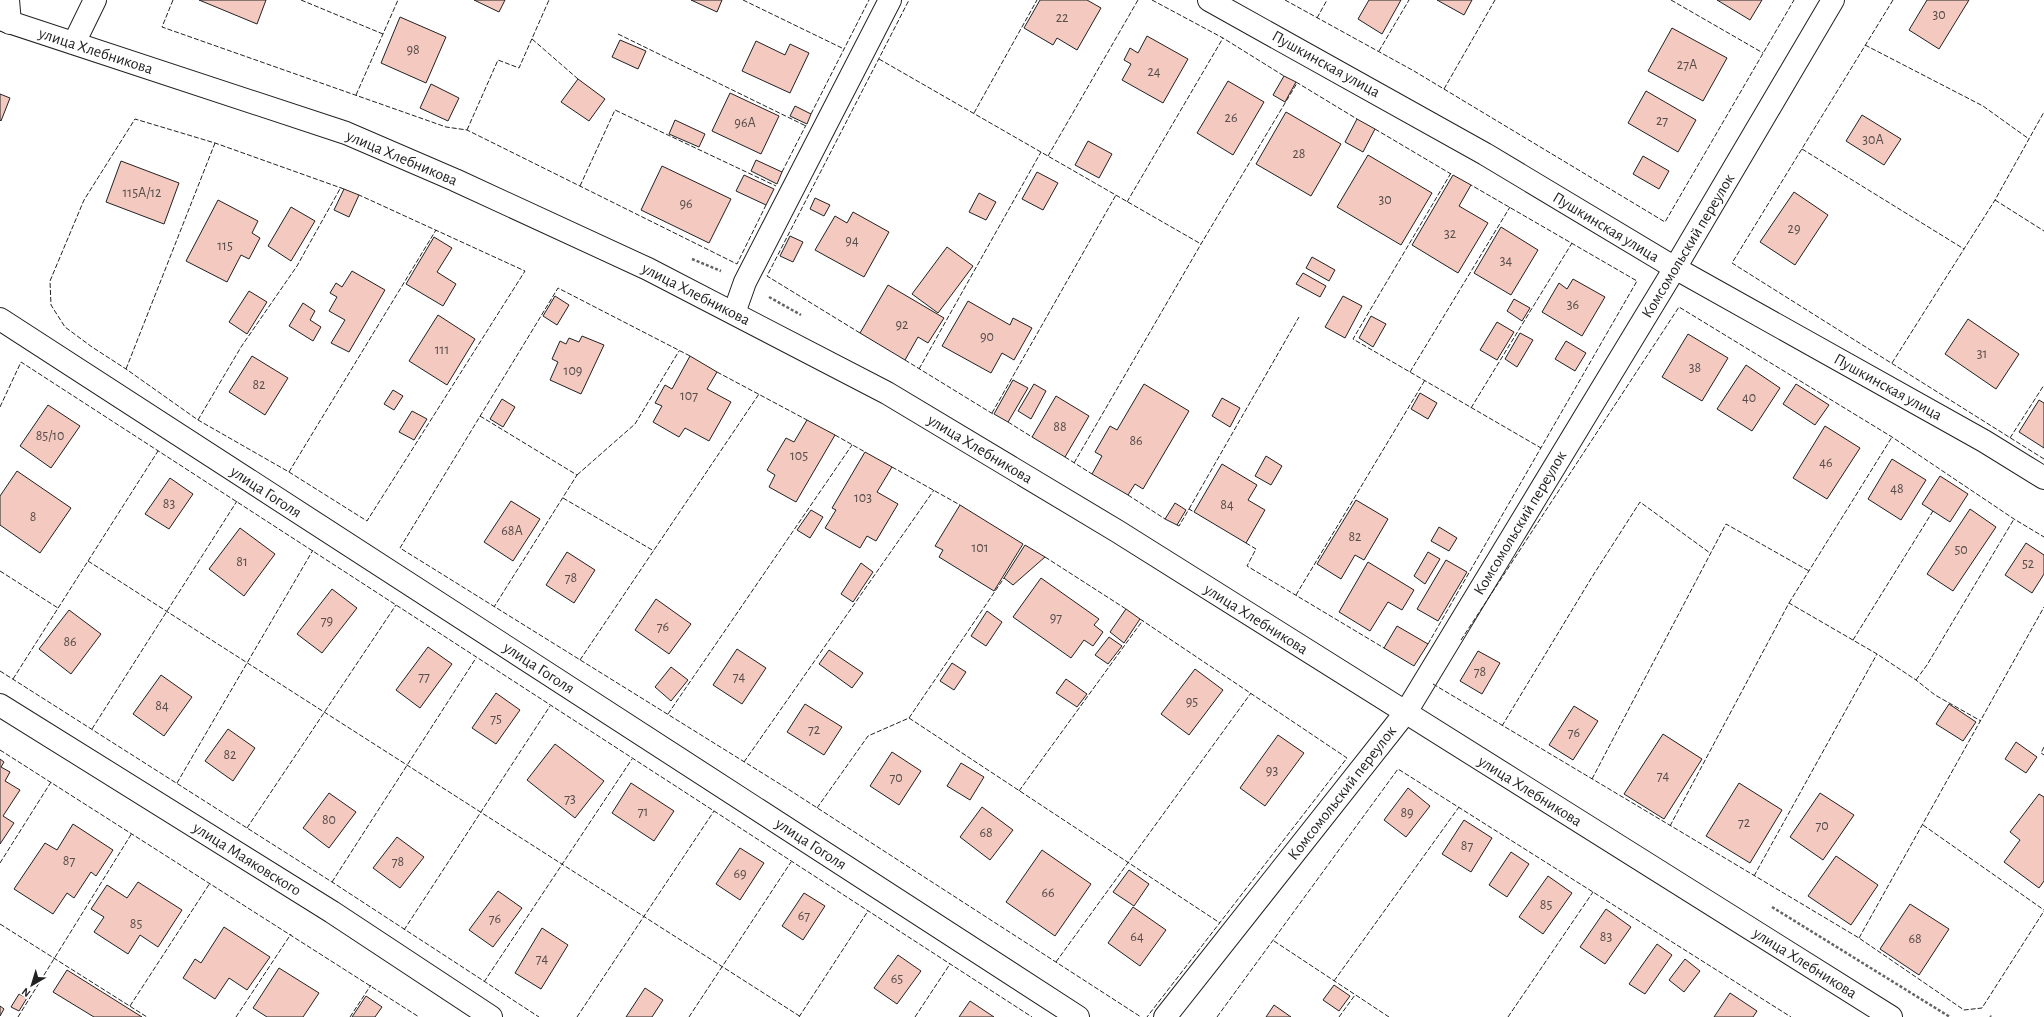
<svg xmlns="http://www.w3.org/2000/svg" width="2044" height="1017" font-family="'Alegreya Sans',sans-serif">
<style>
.building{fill:#f3c9c0;stroke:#222}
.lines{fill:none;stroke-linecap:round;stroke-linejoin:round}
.minor-casing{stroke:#222;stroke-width:24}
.path{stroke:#646464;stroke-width:2.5;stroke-dasharray:3 2;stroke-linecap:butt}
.minor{stroke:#fff;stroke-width:22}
.fence{stroke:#222;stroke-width:1;stroke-dasharray:5 2;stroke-linecap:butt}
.labels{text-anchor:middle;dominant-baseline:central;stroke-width:3;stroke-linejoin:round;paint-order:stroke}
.number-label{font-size:14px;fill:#564c4a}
.street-label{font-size:16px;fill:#222;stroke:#fff}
</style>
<rect width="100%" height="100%" fill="#fff"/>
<!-- building -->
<g class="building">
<polygon points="199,0 266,0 257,24"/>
<polygon points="474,0 505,0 499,12"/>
<polygon points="691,0 722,0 717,12"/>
<polygon points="1040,0 1087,0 1101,8 1077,50 1057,38 1053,45 1024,28"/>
<polygon points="1369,0 1401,0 1382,34 1358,19"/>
<polygon points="1437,0 1472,0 1464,15"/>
<polygon points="1717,0 1762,0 1750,20"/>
<polygon points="1927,0 1969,0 1939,49 1909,30"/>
<polygon points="400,17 446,37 426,83 381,63"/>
<polygon points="1672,28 1727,58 1703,101 1648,71"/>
<polygon points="1147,36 1188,59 1163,103 1122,80 1131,64 1124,60 1130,48 1138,53"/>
<polygon points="620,40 646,51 638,69 612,57"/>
<polygon points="756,41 785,55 790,44 809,53 790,93 742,71"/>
<polygon points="1284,76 1296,82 1285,102 1273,95"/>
<polygon points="578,79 605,99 589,121 561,102"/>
<polygon points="1228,81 1264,102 1233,155 1197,133"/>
<polygon points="431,84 459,98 448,121 420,108"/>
<polygon points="1646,91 1696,120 1678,152 1628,123"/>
<polygon points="730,93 779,116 761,154 712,131"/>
<polygon points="0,94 10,98 1,121 0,120"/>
<polygon points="795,106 811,114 807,124 790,116"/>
<polygon points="1286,112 1341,144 1311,196 1256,164"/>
<polygon points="1862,115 1901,139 1884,165 1846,141"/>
<polygon points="1357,119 1375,129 1363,152 1345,142"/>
<polygon points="675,120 705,134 699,147 669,134"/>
<polygon points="1088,141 1112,154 1099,178 1075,165"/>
<polygon points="1368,155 1432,193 1401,245 1337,207"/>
<polygon points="1643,156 1669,171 1659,189 1633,174"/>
<polygon points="756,160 782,172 777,184 751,171"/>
<polygon points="121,161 179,183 164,224 106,202"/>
<polygon points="662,166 731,199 709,243 641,210"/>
<polygon points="1037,172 1058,183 1043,210 1022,199"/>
<polygon points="744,175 774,189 766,205 736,191"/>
<polygon points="1453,175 1471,185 1459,206 1488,223 1458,273 1412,245"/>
<polygon points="344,189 359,195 349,217 334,210"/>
<polygon points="1794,192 1828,215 1795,265 1760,242"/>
<polygon points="979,193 996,202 986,220 969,212"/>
<polygon points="815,198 830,205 824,216 810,209"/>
<polygon points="218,200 258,221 252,233 260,238 249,259 241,255 227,282 186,261"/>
<polygon points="291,207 315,221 291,261 268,246"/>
<polygon points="853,212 889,232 864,277 815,250 835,216 847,223"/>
<polygon points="1501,227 1538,250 1511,295 1474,273"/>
<polygon points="790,236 803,242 793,262 780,256"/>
<polygon points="434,237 452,248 437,272 456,284 443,306 406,284"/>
<polygon points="947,247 973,266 938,313 912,294"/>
<polygon points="1312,257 1335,270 1329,281 1306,268"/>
<polygon points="352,271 385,290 349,352 331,343 345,320 329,311 337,297 330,293 336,283 342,287"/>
<polygon points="1303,273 1326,286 1320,297 1296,284"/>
<polygon points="1573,279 1605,297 1582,336 1542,312 1559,283 1567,289"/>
<polygon points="888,285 944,318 928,343 918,337 905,360 860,333"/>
<polygon points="249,291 267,302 247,334 229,322"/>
<polygon points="555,296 569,305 557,325 543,316"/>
<polygon points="1343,296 1362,306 1345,338 1325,327"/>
<polygon points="1514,299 1530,308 1522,321 1507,311"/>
<polygon points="968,301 1010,325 1013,318 1032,328 1014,360 1002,353 991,373 942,346"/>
<polygon points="303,303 315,311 310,320 321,327 313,341 289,326"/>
<polygon points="438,315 475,339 447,385 409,361"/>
<polygon points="1371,316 1386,324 1373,347 1359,338"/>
<polygon points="1968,319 2019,354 1996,389 1945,354"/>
<polygon points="1497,322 1514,332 1497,360 1480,350"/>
<polygon points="1520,333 1533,340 1517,367 1505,359"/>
<polygon points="1688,334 1728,358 1702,401 1662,377"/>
<polygon points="582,336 604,345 581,394 550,380 558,362 552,359 560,341 566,344 569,338 579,342"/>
<polygon points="1566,341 1586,353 1575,371 1555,359"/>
<polygon points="252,356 288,378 265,415 229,392"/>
<polygon points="690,356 717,372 707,389 731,402 709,441 685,428 679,437 653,422 662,406 655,403 665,385 672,389"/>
<polygon points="1746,365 1780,388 1752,431 1717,409"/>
<polygon points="1013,380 1028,388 1008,422 994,414"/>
<polygon points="1034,384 1046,391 1031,419 1018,411"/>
<polygon points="1144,384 1189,411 1143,489 1135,484 1128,495 1092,474 1102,456 1095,452 1110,426 1117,430"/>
<polygon points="1796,384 1829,405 1815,425 1783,404"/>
<polygon points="393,390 403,396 394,410 384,404"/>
<polygon points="1420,393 1437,403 1428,419 1411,409"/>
<polygon points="1056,396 1089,416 1065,457 1032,437"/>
<polygon points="1222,398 1240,408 1230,427 1212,416"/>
<polygon points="502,399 515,407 503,427 490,419"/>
<polygon points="2039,400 2044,403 2044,448 2019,432"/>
<polygon points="48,405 80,426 51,468 20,446"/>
<polygon points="412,411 427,419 414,440 399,432"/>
<polygon points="807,420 835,435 796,502 769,487 775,475 767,470 786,438 794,442"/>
<polygon points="1825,426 1860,448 1827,499 1793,478"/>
<polygon points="865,452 892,467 877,492 898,504 876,541 867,536 860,548 825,528 836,510 832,508"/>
<polygon points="1266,456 1282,466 1271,485 1255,476"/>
<polygon points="1892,459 1926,480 1901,520 1868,499"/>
<polygon points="1222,464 1257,485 1248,500 1265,510 1246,543 1194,512"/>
<polygon points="17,471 71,508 40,553 0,525 0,496"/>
<polygon points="1940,476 1968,494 1950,522 1922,504"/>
<polygon points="170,478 193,494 169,529 145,514"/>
<polygon points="1356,500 1388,519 1364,560 1355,555 1341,579 1317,564"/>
<polygon points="511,501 540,519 513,561 484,542"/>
<polygon points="1175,503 1186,510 1177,525 1165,519"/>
<polygon points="960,505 1023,544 994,591 939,557 943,550 935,546"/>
<polygon points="1970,509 1996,527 1953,591 1927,574"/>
<polygon points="811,510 823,517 810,538 797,530"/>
<polygon points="1439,527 1457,538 1449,551 1431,541"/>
<polygon points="240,528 275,554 244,596 209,569"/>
<polygon points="2026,543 2044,555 2044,574 2032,593 2005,575"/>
<polygon points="1025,545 1045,557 1013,585 1004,578"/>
<polygon points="567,552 595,570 574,603 546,585"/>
<polygon points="1428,552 1440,559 1425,584 1414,576"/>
<polygon points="1446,560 1467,572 1438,621 1417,609"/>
<polygon points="1368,562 1414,590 1402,610 1388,602 1370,631 1339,612"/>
<polygon points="861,563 873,572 853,602 841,594"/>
<polygon points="1041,578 1099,619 1094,625 1103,632 1093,646 1084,640 1071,658 1013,617"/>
<polygon points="332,589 357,608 322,653 297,634"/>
<polygon points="656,599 691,624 669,654 635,630"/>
<polygon points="1126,609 1140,619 1124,643 1110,632"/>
<polygon points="69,610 101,634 71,674 39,649"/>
<polygon points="987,611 1002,622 986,646 971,636"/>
<polygon points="1397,626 1428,644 1414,666 1384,648"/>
<polygon points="1109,637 1122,646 1108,664 1095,655"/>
<polygon points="428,647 452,664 420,708 396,690"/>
<polygon points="737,649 766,668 742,704 713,685"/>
<polygon points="829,650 863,673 852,688 819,664"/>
<polygon points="1478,651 1500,663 1482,694 1460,681"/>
<polygon points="952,663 966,672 954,690 940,681"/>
<polygon points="671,667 688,680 671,701 655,687"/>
<polygon points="1195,669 1223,690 1189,735 1161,714"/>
<polygon points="161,675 192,697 164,736 133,714"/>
<polygon points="1066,679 1087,694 1077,707 1056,693"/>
<polygon points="496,693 520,710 496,744 472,728"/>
<polygon points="805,704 842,727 824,755 787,732"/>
<polygon points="1949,704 1976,722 1963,741 1936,724"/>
<polygon points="1574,706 1598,721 1573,760 1549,745"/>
<polygon points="228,729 255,748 233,781 205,761"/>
<polygon points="1663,734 1702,759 1664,819 1624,794"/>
<polygon points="1278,735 1304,753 1265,806 1240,788"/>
<polygon points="2016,742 2037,757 2026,773 2005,759"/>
<polygon points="555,744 604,781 575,818 527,780"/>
<polygon points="892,752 921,771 899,805 870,786"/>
<polygon points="0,759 4,762 1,767 10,772 5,781 20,790 3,816 14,823 0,844"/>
<polygon points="961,763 984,777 970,800 947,786"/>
<polygon points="631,783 674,811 654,841 612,813"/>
<polygon points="1739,783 1782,810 1750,863 1706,836"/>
<polygon points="1408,788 1430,806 1406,837 1384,820"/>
<polygon points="329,793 356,812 329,848 303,828"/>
<polygon points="1820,793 1854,815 1823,860 1790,837"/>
<polygon points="2039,794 2044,797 2044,881 2039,888 2004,862 2020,840 2010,832"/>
<polygon points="982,807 1013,830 990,860 960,837"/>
<polygon points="1464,820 1492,838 1471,872 1442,854"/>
<polygon points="73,824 113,850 96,876 91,872 74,898 67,893 53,914 14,889 45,843 57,850"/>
<polygon points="397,837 424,857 400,888 373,868"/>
<polygon points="740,848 764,863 740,900 716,884"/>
<polygon points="1042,850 1091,884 1055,936 1006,902"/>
<polygon points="1511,852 1529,864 1507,897 1489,885"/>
<polygon points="1836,856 1878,885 1851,925 1808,896"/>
<polygon points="1129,870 1149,884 1134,906 1113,892"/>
<polygon points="1548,876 1572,893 1543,934 1519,917"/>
<polygon points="138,882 182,910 158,947 140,935 128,954 94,932 104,917 91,909 107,885 127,898"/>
<polygon points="498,891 522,908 493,947 469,930"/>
<polygon points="804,893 825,906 803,940 782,926"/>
<polygon points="1910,904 1949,929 1919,975 1880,949"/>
<polygon points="1133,907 1166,930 1140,966 1108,943"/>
<polygon points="1606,909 1631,927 1605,964 1580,947"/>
<polygon points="224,927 270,957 247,990 229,978 215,999 183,978 195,959 201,963"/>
<polygon points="542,928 568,945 541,989 515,973"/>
<polygon points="1657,944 1672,955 1645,994 1629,984"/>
<polygon points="898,955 921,971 897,1004 874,988"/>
<polygon points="1685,959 1700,971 1684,992 1669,980"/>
<polygon points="279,968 319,993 303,1017 267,1017 253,1008"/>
<polygon points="67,970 142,1017 94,1017 53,992"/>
<polygon points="1334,985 1350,996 1339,1011 1323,1000"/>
<polygon points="645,988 663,1000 652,1017 626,1017"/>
<polygon points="1730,993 1757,1011 1753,1017 1714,1017"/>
<polygon points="19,994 27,998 19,1011 11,1007"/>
<polygon points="366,996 382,1007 375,1017 352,1017"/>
<polygon points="970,1001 994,1017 959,1017"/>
<polygon points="1274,1005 1291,1017 1266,1017"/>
<polygon points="0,1006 4,1009 0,1016"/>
</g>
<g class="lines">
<defs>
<g id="minor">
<polyline points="8,0 10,23"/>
<polyline points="1209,0 1485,154 1675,268 1984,441 2044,478"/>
<polyline points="0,19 346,133 455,180 648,269 887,393 1117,531 1891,1017"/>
<polyline points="74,43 95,0"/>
<polyline points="734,313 745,282 890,0"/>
<polyline points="0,319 1078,1017"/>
<polyline points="0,705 332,912 491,1017"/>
<polyline points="1165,1017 1406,712 1675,268 1833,0"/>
</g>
</defs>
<!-- minor casing -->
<use href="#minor" class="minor-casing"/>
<!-- path -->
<g class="path">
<polyline points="692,259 721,271"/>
<polyline points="769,297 801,315"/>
<polyline points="1772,907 1950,1017"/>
<polyline points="1990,1016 1991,1017"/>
</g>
<!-- minor -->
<use href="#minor" class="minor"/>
<!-- fence -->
<g class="fence">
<polyline points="173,0 162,27 446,127 467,130 737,264 766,205"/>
<polyline points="301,0 383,34"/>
<polyline points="743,0 844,49"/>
<polyline points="1152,0 1223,38 1284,76"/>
<polyline points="1285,0 1414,71 1665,222 1794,0"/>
<polyline points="1671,0 1763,53"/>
<polyline points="1893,0 1732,263 2044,459"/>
<polyline points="1317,18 1327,0"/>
<polyline points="618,34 806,126"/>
<polyline points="532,39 578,79"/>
<polyline points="1865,45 1983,106 2029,139"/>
<polyline points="1379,51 1409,0"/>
<polyline points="879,59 1201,244"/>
<polyline points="1296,82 1357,119"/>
<polyline points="1444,89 1495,0"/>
<polyline points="356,95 398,0"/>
<polyline points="974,113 1037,0"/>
<polyline points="811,114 869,0"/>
<polyline points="1375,129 1451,174"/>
<polyline points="467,130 498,60 519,68 549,0"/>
<polyline points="1802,149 1964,249"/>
<polyline points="1048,156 1138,0"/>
<polyline points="782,172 806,125"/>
<polyline points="1451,173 1353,339 1541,448"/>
<polyline points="580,186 615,110 776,186"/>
<polyline points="344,189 215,143 135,119 84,200 50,281 51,305 65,327 92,347 126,369 198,420 289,472 367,521 525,271 359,195"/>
<polyline points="1995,200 2044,231"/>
<polyline points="1127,202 1223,38"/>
<polyline points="860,333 767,276 909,0"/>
<polyline points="690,356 558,288 400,548 788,789 1141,1017"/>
<polyline points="905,360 993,414"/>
<polyline points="1892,363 1995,200 2044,112"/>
<polyline points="126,369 215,143"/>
<polyline points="919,369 1041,152"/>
<polyline points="717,372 807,420"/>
<polyline points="1410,372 1510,207"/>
<polyline points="0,407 21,362 1032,1017"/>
<polyline points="1471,408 1572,243"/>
<polyline points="992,413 1116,195"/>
<polyline points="480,416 577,475 494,607"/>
<polyline points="198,420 241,347 297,266 341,187"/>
<polyline points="1008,422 1032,437"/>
<polyline points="835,435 865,452"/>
<polyline points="2010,438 2044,385"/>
<polyline points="1065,457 1092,474"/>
<polyline points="1074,463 1201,244 1297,83"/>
<polyline points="892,467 960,505"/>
<polyline points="289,472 436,230"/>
<polyline points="577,475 635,424 679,351"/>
<polyline points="1128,495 1165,519"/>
<polyline points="563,498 654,551"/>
<polyline points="1189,509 1299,317"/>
<polyline points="1177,525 1179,526 1189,509 1194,512"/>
<polyline points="1246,543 1256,549 1247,566 1384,648"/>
<polyline points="1045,557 1126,609"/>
<polyline points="88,561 801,1017"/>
<polyline points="0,571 58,608"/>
<polyline points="1296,595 1425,380"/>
<polyline points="1789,603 1892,437"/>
<polyline points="1140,619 1347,758 1147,1017"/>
<polyline points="1461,640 1679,307 1892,437 2014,519 2044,537"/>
<polyline points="1853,640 1933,511"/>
<polyline points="1428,644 1637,281 1471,185"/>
<polyline points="580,660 759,394"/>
<polyline points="0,671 332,882 539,1017"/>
<polyline points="13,679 158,451"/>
<polyline points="1916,680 1927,665 2014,519"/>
<polyline points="1433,684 1859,938 1964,1010 1982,1008 2044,911"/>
<polyline points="668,714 852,445"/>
<polyline points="909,718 1220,923"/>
<polyline points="1502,726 1592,577 1640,502 1710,553"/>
<polyline points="92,729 237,501"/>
<polyline points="2044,747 2041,753 2044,755"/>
<polyline points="0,750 419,1017"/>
<polyline points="744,762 934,490"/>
<polyline points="1592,779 1726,524 1809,571"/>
<polyline points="177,783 313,550"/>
<polyline points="1019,791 1143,620"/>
<polyline points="817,808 868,736 909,718 1004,578"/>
<polyline points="1923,825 2044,910"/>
<polyline points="1670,826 1789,603 1877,654 1916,680 1935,695 1981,721"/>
<polyline points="247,828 396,605"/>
<polyline points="0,863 51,782"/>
<polyline points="1754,876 1877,654"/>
<polyline points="332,882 476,658"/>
<polyline points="0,924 147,1017"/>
<polyline points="404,930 550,706"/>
<polyline points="1859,938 2044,607"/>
<polyline points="1274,941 1389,1017"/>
<polyline points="1056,962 1251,693"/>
<polyline points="1334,981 1459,807"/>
<polyline points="484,982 632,759"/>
<polyline points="130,1006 210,883"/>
<polyline points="18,1017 132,833"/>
<polyline points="236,1017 291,934"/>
<polyline points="350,1017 371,985"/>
<polyline points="577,1017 714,811"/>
<polyline points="689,1017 791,862"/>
<polyline points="799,1017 868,911"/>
<polyline points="915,1017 950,964"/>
<polyline points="1217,1017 1398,769 1791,1017"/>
<polyline points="1339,1017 1355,995"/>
<polyline points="1508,1017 1593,892"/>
</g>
</g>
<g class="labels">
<!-- number labels -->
<g class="number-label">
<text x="1939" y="15">30</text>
<text x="1062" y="18">22</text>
<text x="413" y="50">98</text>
<text x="1687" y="65">27А</text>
<text x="1154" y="72">24</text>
<text x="1231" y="118">26</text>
<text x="1662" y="121">27</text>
<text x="745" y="123">96А</text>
<text x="1873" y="140">30А</text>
<text x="1299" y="154">28</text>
<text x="142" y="193">115А/12</text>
<text x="1385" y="200">30</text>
<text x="686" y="204">96</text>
<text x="1794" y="229">29</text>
<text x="1450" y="234">32</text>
<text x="852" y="241">94</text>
<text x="225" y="246">115</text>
<text x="1506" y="261">34</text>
<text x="1573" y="305">36</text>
<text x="902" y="325">92</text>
<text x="987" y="337">90</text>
<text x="442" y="350">111</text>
<text x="1982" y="354">31</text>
<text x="1695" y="368">38</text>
<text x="573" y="371">109</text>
<text x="259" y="385">82</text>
<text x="689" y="396">107</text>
<text x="1749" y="398">40</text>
<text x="1060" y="427">88</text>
<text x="50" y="436">85/10</text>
<text x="1136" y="441">86</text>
<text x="799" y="456">105</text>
<text x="1826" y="463">46</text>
<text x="1897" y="489">48</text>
<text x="863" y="498">103</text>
<text x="169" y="504">83</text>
<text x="1227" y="505">84</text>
<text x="33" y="517">8</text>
<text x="512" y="531">68А</text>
<text x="1355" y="537">82</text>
<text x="980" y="548">101</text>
<text x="1961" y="550">50</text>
<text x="242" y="562">81</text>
<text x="2028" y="564">52</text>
<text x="571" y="578">78</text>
<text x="1056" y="618">97</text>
<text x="327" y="621">79</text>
<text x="663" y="627">76</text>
<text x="70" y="642">86</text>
<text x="1480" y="672">78</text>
<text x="424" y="677">77</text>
<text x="739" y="677">74</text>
<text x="1192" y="702">95</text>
<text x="162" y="706">84</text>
<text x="496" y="719">75</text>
<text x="814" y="730">72</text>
<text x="1574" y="733">76</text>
<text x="230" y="755">82</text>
<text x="1272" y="771">93</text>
<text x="1663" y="776">74</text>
<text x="896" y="778">70</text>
<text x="570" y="799">73</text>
<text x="643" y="812">71</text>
<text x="1407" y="813">89</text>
<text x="329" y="820">80</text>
<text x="1744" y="823">72</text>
<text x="1822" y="826">70</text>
<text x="986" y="833">68</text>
<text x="1467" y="846">87</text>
<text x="69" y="861">87</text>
<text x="398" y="862">78</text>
<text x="740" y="874">69</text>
<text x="1048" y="893">66</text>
<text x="1546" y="905">85</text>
<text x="804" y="916">67</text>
<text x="495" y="919">76</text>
<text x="136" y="924">85</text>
<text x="1137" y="937">64</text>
<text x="1606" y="937">83</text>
<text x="1915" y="939">68</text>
<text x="542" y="959">74</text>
<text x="897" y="979">65</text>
</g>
<!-- street labels -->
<g class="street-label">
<text transform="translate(96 51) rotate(18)">улица Хлебникова</text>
<text transform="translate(1326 64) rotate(29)">Пушкинская улица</text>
<text transform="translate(402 158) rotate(23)">улица Хлебникова</text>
<text transform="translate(1606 227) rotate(31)">Пушкинская улица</text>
<text transform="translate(1688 246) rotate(-59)">Комсомольский переулок</text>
<text transform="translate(696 294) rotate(27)">улица Хлебникова</text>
<text transform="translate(1888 387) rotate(29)">Пушкинская улица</text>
<text transform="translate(980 449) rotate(31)">улица Хлебникова</text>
<text transform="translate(266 492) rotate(33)">улица Гоголя</text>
<text transform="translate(1520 523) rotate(-59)">Комсомольский переулок</text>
<text transform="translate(1256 619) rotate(32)">улица Хлебникова</text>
<text transform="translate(539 668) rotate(33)">улица Гоголя</text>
<text transform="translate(1530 791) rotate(32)">улица Хлебникова</text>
<text transform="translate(1342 793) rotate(-52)">Комсомольский переулок</text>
<text transform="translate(811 844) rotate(33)">улица Гоголя</text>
<text transform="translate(247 859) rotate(32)">улица Маяковского</text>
<text transform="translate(1805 963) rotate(32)">улица Хлебникова</text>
</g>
</g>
<!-- north arrow -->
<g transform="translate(32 985) rotate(218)" stroke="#ffffff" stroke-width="3" paint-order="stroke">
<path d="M0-3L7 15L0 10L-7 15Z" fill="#222222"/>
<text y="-6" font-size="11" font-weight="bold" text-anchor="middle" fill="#222222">N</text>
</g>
</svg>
